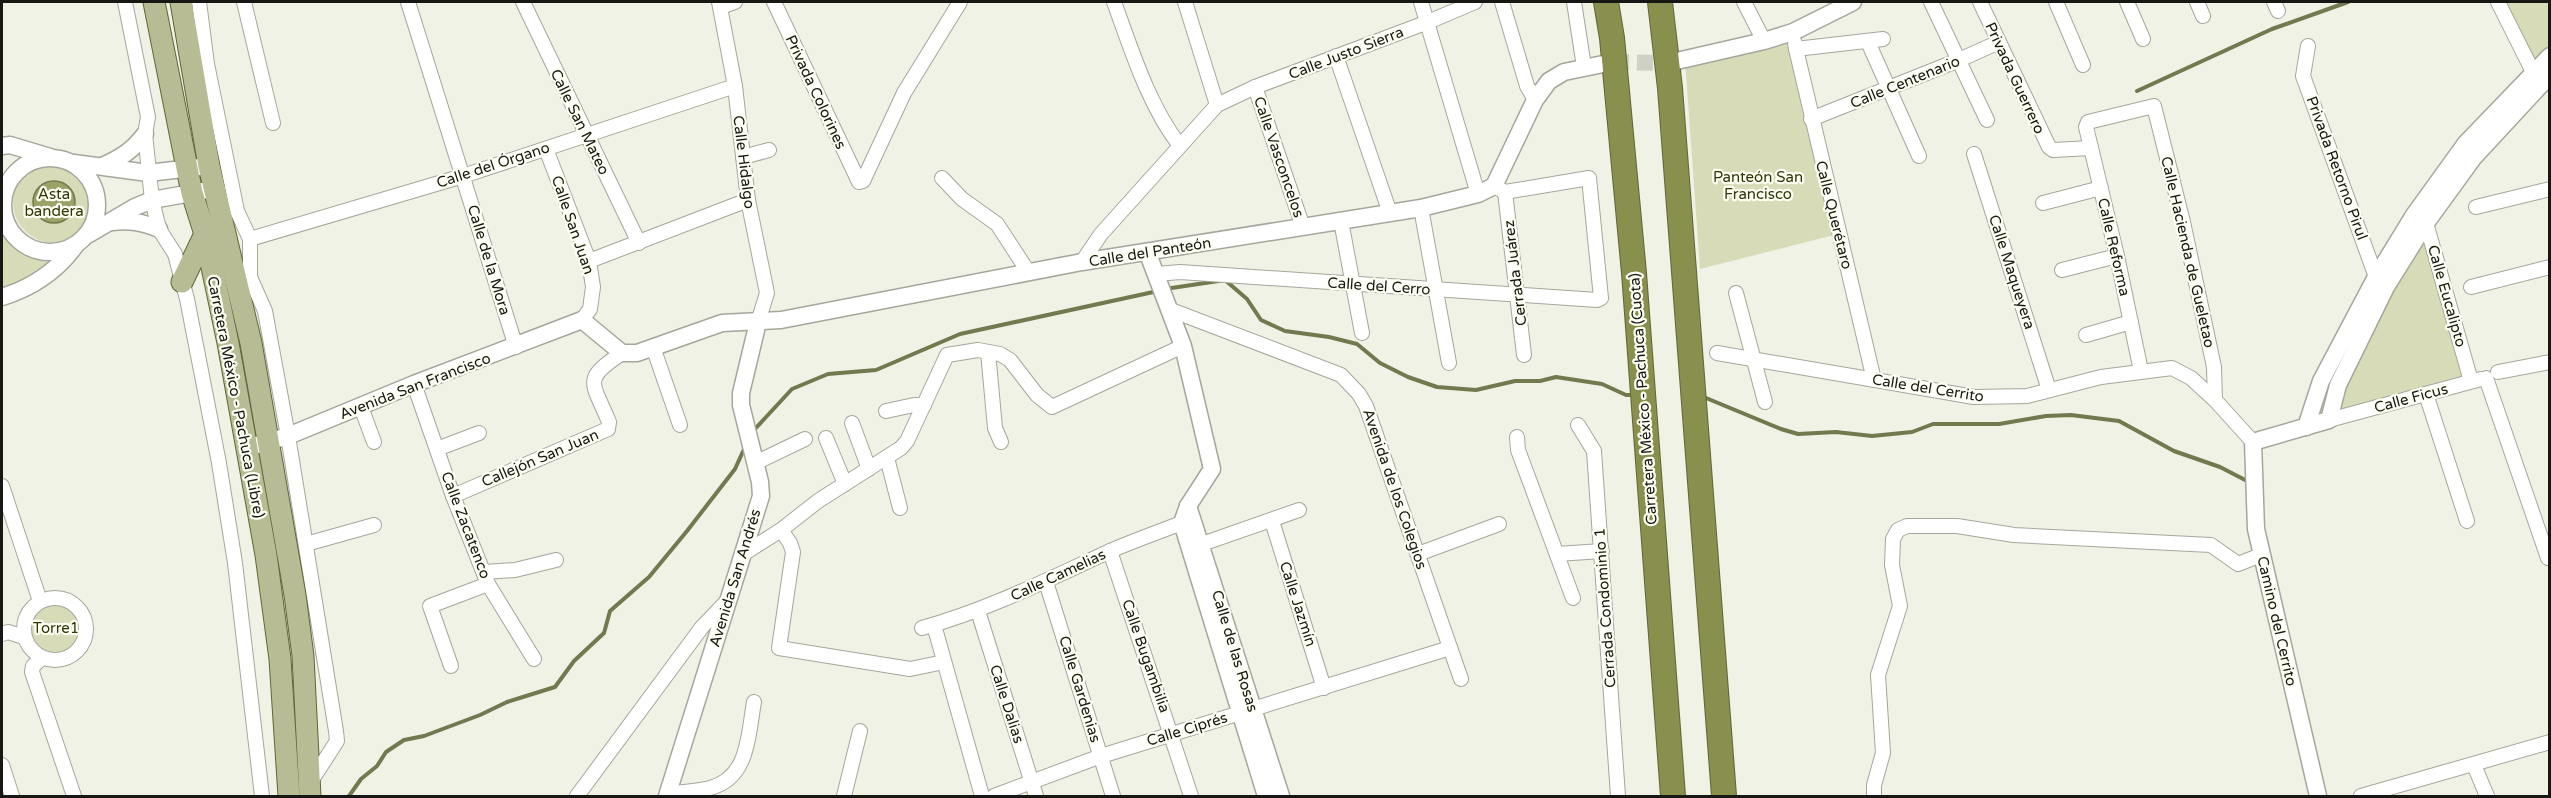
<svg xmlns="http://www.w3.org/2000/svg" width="2551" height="798" font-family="'Varela Round',sans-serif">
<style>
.green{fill:#d7dbb7}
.water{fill:#9ba267;stroke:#73784e;stroke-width:1.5}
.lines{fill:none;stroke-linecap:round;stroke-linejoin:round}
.stream{stroke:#73784e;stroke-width:4}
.tertiary-tunnel{stroke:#cfd1c6;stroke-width:16;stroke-dasharray:16 8;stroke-linecap:butt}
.minor-casing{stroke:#a5a79c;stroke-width:16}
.tertiary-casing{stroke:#a5a79c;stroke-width:19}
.primary-casing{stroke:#616538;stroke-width:23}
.motorway-casing{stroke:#616538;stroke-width:26}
.minor{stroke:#fff;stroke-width:14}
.tertiary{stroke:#fff;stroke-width:16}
.primary{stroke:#b8bc94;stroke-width:21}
.motorway{stroke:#898f4c;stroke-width:24}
.labels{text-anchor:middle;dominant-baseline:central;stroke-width:4.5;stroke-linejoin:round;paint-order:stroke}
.street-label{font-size:15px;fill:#171713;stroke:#fdfff3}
.park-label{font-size:15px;fill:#323606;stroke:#fdfff3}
</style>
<rect width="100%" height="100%" fill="#f0f2e6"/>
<!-- green -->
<g class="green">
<polygon points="2499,2 2549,2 2549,55 2529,75"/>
<polygon points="1793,43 1834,235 1700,269 1685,60"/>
<circle cx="54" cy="202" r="41"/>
<polygon points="2425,223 2469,376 2298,428 2330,390"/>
<polygon points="2,227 25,252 52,262 27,279 2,288"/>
<circle cx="56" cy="628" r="25"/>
</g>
<!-- water -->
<circle class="water" cx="54" cy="202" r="21"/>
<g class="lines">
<!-- stream -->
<g class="stream">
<polyline points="2137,91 2272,29 2348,2"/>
<polyline points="1165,289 1225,280 1247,299 1261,320 1285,331 1329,337 1357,344 1380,363 1408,377 1437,387 1476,390 1515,381 1540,381 1556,377 1602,384 1626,395 1635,395"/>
<polyline points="1706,398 1781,429 1798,434 1836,432 1872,436 1912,432 1933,424 1999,424 2046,416 2071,415 2119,421 2174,451 2220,467 2249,482"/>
<polyline points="754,430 792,389 828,374 876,370 960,334 1158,291"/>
<polyline points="349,796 361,779 377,766 386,752 404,740 424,736 480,715 507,702 555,687 574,661 604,633 610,611 649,577 687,531 735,469 745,447"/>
</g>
<!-- tertiary-tunnel -->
<polyline class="tertiary-tunnel" points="1613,62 1668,63"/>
<defs>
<g id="minor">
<polyline points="125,2 148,117 145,134 152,200 159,229 175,254 187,299 219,463 235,563 262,796"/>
<polyline points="199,2 207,64 237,211 250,239 250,277 265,311 288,436 336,731 337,741 310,783"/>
<polyline points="244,2 273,123"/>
<polyline points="408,2 516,347"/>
<polyline points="523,2 639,243"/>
<polyline points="719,2 735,86 748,200 767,293 758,322"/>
<polyline points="774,2 859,182 863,181 904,93 960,2"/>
<path d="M1114,2C1132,51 1148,104 1180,146"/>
<polyline points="1185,2 1217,105"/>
<polyline points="1421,2 1478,194"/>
<polyline points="1502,2 1527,86 1535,100"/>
<polyline points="1574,2 1584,67"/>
<polyline points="1744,2 1764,41"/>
<polyline points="1931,2 1987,120"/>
<polyline points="1980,2 2049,147 2053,150 2091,148"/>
<polyline points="2056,2 2083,65"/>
<polyline points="2127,2 2143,39"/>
<polyline points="2197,2 2203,16"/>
<polyline points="2274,2 2278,11"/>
<polyline points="2498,2 2537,80"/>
<polyline points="721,7 735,2"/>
<polyline points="1868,42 1919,156"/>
<polyline points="1795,43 1796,49 1883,39"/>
<polyline points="2308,46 2303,76 2376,277 2380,281"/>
<polyline points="1796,49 1874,380"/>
<polyline points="1336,56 1390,213"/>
<polyline points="1255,87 1303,227"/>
<polyline points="1811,119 1959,60 1999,42"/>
<polyline points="546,149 589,261 593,287 590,309 582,320"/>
<polyline points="1974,154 2049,390"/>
<polyline points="743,157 769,150"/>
<polyline points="942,178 962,199 997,224 1029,273"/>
<polyline points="1505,192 1524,355"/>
<polyline points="2043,203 2101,188"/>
<polyline points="2476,207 2550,189"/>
<polyline points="1421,208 1449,363"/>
<polyline points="2420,219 2426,223 2471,381"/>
<polyline points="1341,221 1362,333"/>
<polyline points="250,239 463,176 735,86"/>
<polyline points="589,261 748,200"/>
<polyline points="1082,262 1101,234 1217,105 1255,87 1428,22 1475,2"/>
<polyline points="2062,270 2117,256"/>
<polyline points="1157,274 1180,272 1597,300 1601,298 1589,178 1505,192 1494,186"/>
<polyline points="2471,287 2550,267"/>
<polyline points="1736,293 1765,402"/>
<polyline points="1171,310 1341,375 1359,394 1366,406 1461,679"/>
<polyline points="2086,335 2131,322"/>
<polyline points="653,347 680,425"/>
<polyline points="988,352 995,428 1001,442"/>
<polyline points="1717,353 1974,397 2027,396 2101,377 2172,368 2191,378 2215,400 2253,442"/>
<polyline points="2141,371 2117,256 2086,127 2088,122 2154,106 2183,222 2214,367 2215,400"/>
<polyline points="2498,372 2550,362"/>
<polyline points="2486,378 2548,558"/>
<polyline points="414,384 453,496 488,584 534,659"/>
<polyline points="2426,394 2467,521"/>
<polyline points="361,407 374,442"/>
<polyline points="886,411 914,405 924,405"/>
<polyline points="2329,420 2481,379"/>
<polyline points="852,423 869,469"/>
<polyline points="1578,425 1594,451 1618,796"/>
<polyline points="1517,437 1518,450 1573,598"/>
<polyline points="826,438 845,484"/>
<polyline points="437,449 479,433"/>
<polyline points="887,458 900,508"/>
<polyline points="755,463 805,439"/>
<polyline points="2,486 40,601"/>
<path d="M453,496L608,429L609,422C592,381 582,380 622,353"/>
<polyline points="1272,521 1324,688"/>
<polyline points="781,530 790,543 793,552 779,648 910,669 944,662"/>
<polyline points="306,544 374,525"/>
<polyline points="1202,544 1299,510"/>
<polyline points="1110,551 1191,796"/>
<polyline points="743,554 781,530 818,501 901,448 907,441 947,355 978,350 1000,354 1010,360 1037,395 1052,407 1183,346"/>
<polyline points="1418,554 1499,524"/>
<polyline points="1557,554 1602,551"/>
<polyline points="484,572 515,570 556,560"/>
<polyline points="1046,582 1113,796"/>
<circle cx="55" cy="629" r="31"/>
<polyline points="978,611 1036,796"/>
<polyline points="934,625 982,796"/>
<path d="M922,628C987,610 1047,580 1108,552C1135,540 1162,531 1189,520"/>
<polyline points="2,634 8,632 24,637"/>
<polyline points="42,658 33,666 32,672 74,796"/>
<polyline points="451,666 430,606 488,584"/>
<polyline points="2,765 12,796"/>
<polyline points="2474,765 2487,796"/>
<path d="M668,794C682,792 697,791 710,788C749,778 748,735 754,702"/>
<polyline points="577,796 702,627 727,601"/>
<polyline points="844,796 860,731"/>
<polyline points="994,796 1101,756 1450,648"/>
<polyline points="1874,796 1874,785 1883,753 1878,675 1900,606 1892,565 1893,539 1898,530 1907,526 1957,526 2014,535 2211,545 2238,564 2261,555"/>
<polyline points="2361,796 2550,742"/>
</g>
<g id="tertiary">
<polyline points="1668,63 1764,41 1793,32 1853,2"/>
<polyline points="2,146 10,145 50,157"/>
<circle cx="50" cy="205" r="47"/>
<polyline points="74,163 148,173 200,167"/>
<path d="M102,166C121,158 133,150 145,134"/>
<path d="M112,222C130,220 142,222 159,229"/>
<polyline points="89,234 135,207 152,200 203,191"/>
<polyline points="1148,254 1183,346 1212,469 1188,506 1182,523 1266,796"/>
<path d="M2,297C31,288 57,271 75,246"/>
<polyline points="2306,427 2321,381 2376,277 2414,215 2466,143 2550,56"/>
<polyline points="257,445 288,436 414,384 582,320 622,353 637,353 722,323 781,320 1082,262 1421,208 1478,194 1494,186 1535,100 1549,81 1564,72 1613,62"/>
<polyline points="1188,506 1281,796"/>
<polyline points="667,796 761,496 760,482 741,405 741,393 758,322"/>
<polyline points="2318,796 2256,529 2253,442 2329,420 2338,385 2386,287 2426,223 2474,157 2550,75"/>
</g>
<g id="primary">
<polyline points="154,2 192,193 205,234 228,343 266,555 280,659 289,796"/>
<polyline points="181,2 209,166 251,343 295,595 303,656 310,796"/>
<polyline points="182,282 205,234"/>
</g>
<g id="motorway">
<polyline points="1606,2 1612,38 1634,273 1673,796"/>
<polyline points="1660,2 1670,88 1724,796"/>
</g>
</defs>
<!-- minor casing -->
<use href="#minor" class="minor-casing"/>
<!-- tertiary casing -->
<use href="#tertiary" class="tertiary-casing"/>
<!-- primary casing -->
<use href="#primary" class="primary-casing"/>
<!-- motorway casing -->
<use href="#motorway" class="motorway-casing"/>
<!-- minor -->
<use href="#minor" class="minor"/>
<!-- tertiary -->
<use href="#tertiary" class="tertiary"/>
<!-- primary -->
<use href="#primary" class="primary"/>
<!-- motorway -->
<use href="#motorway" class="motorway"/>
</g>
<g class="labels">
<!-- street labels -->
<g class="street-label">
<text transform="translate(1346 53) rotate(-21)">Calle Justo Sierra</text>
<text transform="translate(2015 78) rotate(65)">Privada Guerrero</text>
<text transform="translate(1905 82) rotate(-22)">Calle Centenario</text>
<text transform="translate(816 92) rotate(65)">Privada Colorines</text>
<text transform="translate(580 122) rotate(64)">Calle San Mateo</text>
<text transform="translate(1279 157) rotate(71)">Calle Vasconcelos</text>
<text transform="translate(744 162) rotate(83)">Calle Hidalgo</text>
<text transform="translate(493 165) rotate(-18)">Calle del Órgano</text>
<text transform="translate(2337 168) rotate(70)">Privada Retorno Pirul</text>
<text transform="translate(1834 215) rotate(76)">Calle Querétaro</text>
<text transform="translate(573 225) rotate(71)">Calle San Juan</text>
<text transform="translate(2114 247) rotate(77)">Calle Reforma</text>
<text transform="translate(1150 252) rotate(-9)">Calle del Panteón</text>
<text transform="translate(2188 252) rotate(77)">Calle Hacienda de Gueletao</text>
<text transform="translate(489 260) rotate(73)">Calle de la Mora</text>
<text transform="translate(2012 272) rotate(72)">Calle Maqueyera</text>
<text transform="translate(1515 273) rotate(-97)">Cerrada Juárez</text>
<text transform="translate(1379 286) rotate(4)">Calle del Cerro</text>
<text transform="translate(2447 296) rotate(74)">Calle Eucalipto</text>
<text transform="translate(415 386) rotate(-21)">Avenida San Francisco</text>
<text transform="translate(1928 388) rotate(9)">Calle del Cerrito</text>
<text transform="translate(236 397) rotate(79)">Carretera México - Pachuca (Libre)</text>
<text transform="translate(2411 398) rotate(-15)">Calle Ficus</text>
<text transform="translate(1643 399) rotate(-94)">Carretera México - Pachuca (Cuota)</text>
<text transform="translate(540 458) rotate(-23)">Callejón San Juan</text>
<text transform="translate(1395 489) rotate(71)">Avenida de los Colegios</text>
<text transform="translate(466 525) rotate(69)">Calle Zacatenco</text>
<text transform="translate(1058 575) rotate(-25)">Calle Camelias</text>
<text transform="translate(735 578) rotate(-73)">Avenida San Andrés</text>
<text transform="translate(1298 604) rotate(72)">Calle Jazmín</text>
<text transform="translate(1605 608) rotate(-94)">Cerrada Condominio 1</text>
<text transform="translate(2277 621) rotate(77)">Camino del Cerrito</text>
<text transform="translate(1235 651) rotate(73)">Calle de las Rosas</text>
<text transform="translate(1146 656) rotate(71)">Calle Bugambilia</text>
<text transform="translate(1080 689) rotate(73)">Calle Gardenias</text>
<text transform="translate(1007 704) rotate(72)">Calle Dalias</text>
<text transform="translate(1187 729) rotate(-17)">Calle Ciprés</text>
</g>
<!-- park labels -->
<g class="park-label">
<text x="1758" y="177">Panteón San<tspan x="1758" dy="17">Francisco</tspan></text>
<text x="54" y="194">Asta<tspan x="54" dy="17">bandera</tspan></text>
<text x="56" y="628">Torre1</text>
</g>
</g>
<!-- border -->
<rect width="2551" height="798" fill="none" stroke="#171713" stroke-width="6"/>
</svg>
